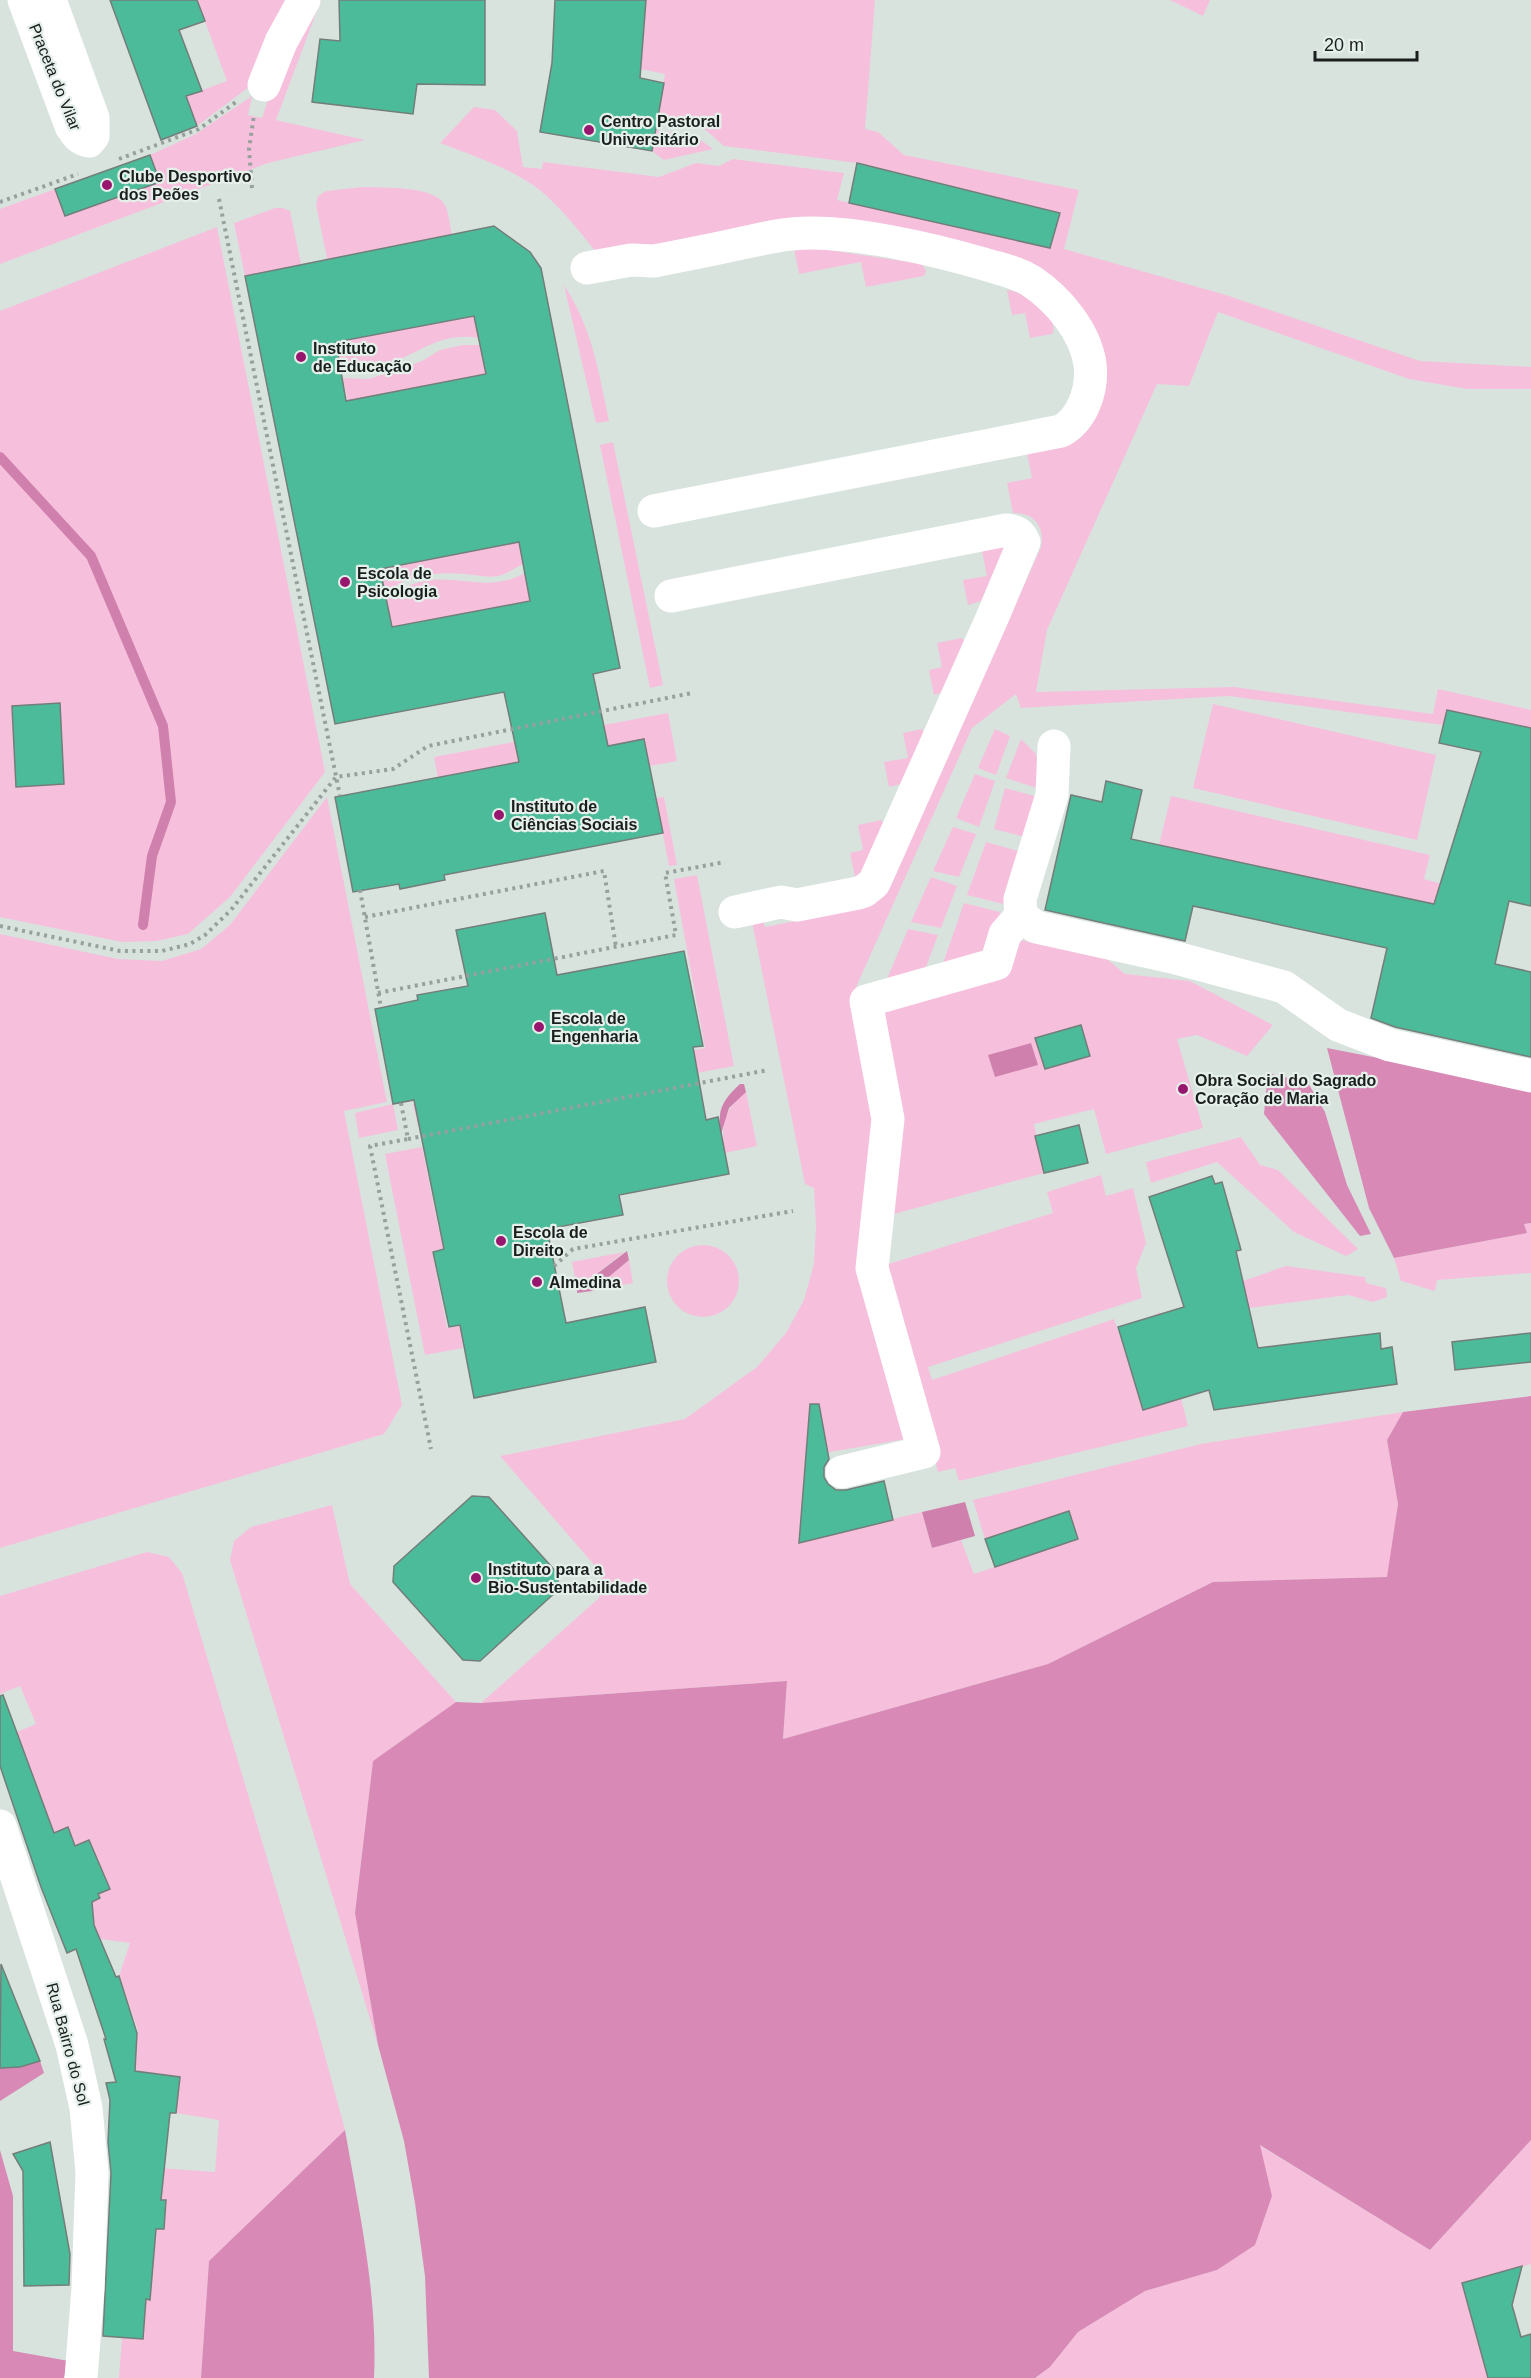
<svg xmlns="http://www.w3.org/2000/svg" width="1531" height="2378" font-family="Helvetica,sans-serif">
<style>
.green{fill:#f6c0dd}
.forest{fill:#d989b6}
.water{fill:#d080ad}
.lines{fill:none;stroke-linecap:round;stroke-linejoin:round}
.stream{stroke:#d080ad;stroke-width:10}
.building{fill:#4cbb99;stroke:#737d79;stroke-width:1.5;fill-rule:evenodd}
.path{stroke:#98a09d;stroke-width:4;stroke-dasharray:3 4.5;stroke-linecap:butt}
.minor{stroke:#fff;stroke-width:33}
.poi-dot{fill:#98176e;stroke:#e5f0eb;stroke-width:2}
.labels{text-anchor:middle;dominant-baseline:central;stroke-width:4.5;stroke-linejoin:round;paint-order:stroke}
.street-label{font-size:16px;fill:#1a1e1d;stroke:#e5f0eb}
.poi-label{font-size:16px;font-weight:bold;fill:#1a1e1d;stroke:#e5f0eb;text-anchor:start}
</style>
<rect width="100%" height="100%" fill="#d8e3de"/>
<!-- green -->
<g class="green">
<polygon points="197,0 293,0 253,84 197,126 186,96 227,81"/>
<polygon points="318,0 321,0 276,120 365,140 268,163 0,264 0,209 55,189 65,216 160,182 150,155 196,134 252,96 248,115 262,118 283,56"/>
<path d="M646,0H875L865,129L878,132L904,155L1079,190L1064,249L1226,295L1420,361L1531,367V389H1467L1409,379L1218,312L1189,386L1157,384L1047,630L1036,692L1234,687L1433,714L1438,689L1531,710V728L1448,710L1443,725L1229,696L1021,708L1016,694L972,728L853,994L881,1116L864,1264L912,1438L806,1456L799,1542L922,1512L932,1548L961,1540L974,1574L1078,1539L1069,1511L985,1539L973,1500L1201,1444L1403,1412L1387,1440L1398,1504L1388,1577L1213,1582L1048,1664L783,1739L787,1681L481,1703L599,1598L602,1574L500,1456L685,1419L757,1367L786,1333L804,1300L814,1264L816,1226L814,1188L805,1184L752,922L762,917L765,927L861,908L892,883L1041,547C1045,526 1034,513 1013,513L1007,483L1032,478L1027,453L1064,446L1080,438L1092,423L1098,337L927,234L599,256C583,235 555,200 533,185C504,166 472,155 440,143L474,107L495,110L517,131L523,167L542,169L543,162L659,177L696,163L719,166L733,159L844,173L837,200L1050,248L1060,213L857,163L724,146L702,127L658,120L665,74L641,69Z"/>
<polygon points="1170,0 1210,0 1203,16"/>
<polygon points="656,130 695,136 713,149 664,160 652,151"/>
<path d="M363,187C384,188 437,185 446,207C449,215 450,226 452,235L340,256L354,331L338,334L323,260L327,258L316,205L318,196L326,191Z"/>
<polygon points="275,208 283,208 290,211 301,264 317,261 331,335 315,338 301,265 245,276 234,223"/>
<polygon points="217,227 325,772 230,897 188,934 157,941 122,942 0,917 0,311"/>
<polygon points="815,248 922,264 926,271 924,276 866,287 861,262 799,274 794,249"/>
<path d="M564,285C592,328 599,372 609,421L596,423Z"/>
<path d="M1007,290C1022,290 1062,319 1052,334L1030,338L1025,313L1012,315Z"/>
<path d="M475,316L479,338C442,332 424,350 392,363C375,370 359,370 342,369L336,342Z"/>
<polygon points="463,345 480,345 486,374 348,401 343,378 368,379 395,371 422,361 440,350"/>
<polygon points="613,442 663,685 650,688 600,445"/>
<path d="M519,542L523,564C515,568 507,574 498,576C487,578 476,575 465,574C437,571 408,576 385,592L380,569Z"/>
<polygon points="1002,547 1004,548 981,601 968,605 963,580 987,576 982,551"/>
<path d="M525,573L530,601L392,627L386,598C396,592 408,585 420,582C458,573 486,594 525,573Z"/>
<polygon points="962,638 965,642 941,693 934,695 929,670 942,667 937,643"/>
<polygon points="1213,704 1436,755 1417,840 1193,788"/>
<polygon points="668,713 677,761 650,766 644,739 438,778 434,757"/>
<polygon points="922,729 924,733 901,784 889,787 884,762 908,758 903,733"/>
<polygon points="995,729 1010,736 996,775 978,768"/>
<polygon points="1021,739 1036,754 1040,789 1006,778"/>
<polygon points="975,774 995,781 979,827 956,818"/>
<polygon points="1005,788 1038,797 1028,838 994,829"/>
<polygon points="1171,796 1430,855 1424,879 1442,884 1438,905 1159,845"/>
<polygon points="327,797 387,1102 344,1111 402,1405 384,1434 0,1548 0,934 118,959 162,961 201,949 230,925"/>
<polygon points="664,797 677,865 669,866 656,798"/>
<polygon points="881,820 884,824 863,871 855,877 850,853 863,850 858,825"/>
<polygon points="953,827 976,834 959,877 933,871"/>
<polygon points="986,842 1025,853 1003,904 967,895"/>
<polygon points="697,875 734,1066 418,1126 413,1104 705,1048 674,879"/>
<polygon points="931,877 957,886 941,928 911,922"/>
<polygon points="964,903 1000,912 994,950 940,972"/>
<polygon points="908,929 938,935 923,975 884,986"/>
<polygon points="1013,939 1101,954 1125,974 1190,981 1273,1025 1247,1056 1197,1035 1177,1039 1203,1128 1106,1154 1094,1109 1034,1124 1044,1173 887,1216 874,1006"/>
<path d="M746,1092L757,1146L725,1153C720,1127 724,1108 746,1092Z"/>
<polygon points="393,1104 398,1130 359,1138 355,1113"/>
<polygon points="1241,1137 1260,1165 1278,1170 1358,1249 1346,1256 1294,1232 1217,1162 1151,1183 1146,1162"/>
<polygon points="422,1147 439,1231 449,1230 452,1246 432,1251 447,1328 468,1325 471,1341 462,1343 463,1348 425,1355 385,1154"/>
<polygon points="1101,1175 1106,1196 1133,1188 1146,1243 1136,1268 1142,1298 928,1367 932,1380 1114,1319 1143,1409 1151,1317 1160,1312 1188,1426 959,1481 955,1468 938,1472 882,1266 1053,1213 1047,1192"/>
<polygon points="1531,1223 1531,1273 1437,1280 1435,1291 1401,1281 1394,1258 1527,1233 1524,1224"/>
<circle cx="703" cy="1281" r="36"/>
<polygon points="624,1252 577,1289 572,1262"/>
<polygon points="629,1260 633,1283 592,1291"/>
<polygon points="1286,1266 1365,1277 1366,1283 1386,1288 1387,1297 1373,1302 1348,1295 1249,1308 1243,1281"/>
<polygon points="332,1505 350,1584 456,1702 373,1761 355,1913 378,2045 230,1560 234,1541 251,1527"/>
<polygon points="147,1552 169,1557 182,1573 315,2019 345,2130 209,2261 201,2378 119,2378 122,2338 143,2339 146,2299 150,2299 153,2228 164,2228 166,2200 157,2200 159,2168 215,2172 219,2120 176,2113 179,2077 138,2072 135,2066 138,2030 119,1976 130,1943 100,1939 86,1905 100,1898 98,1894 110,1889 89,1841 75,1847 68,1827 54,1833 17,1732 36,1724 20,1686 0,1694 0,1596"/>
<polygon points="1531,2140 1531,2264 1462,2284 1488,2378 1035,2378 1050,2367 1078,2332 1145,2291 1217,2270 1272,2196 1259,2145 1430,2250"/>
</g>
<!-- forest -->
<g class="forest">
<polygon points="1327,1048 1531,1088 1531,1223 1524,1224 1527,1233 1394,1258 1369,1208"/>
<polygon points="1268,1073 1308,1083 1325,1112 1347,1185 1371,1234 1360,1236 1264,1114"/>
<polygon points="1531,1396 1531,2140 1430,2250 1260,2145 1272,2196 1255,2245 1217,2270 1145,2291 1078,2332 1050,2367 1035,2378 429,2378 425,2276 415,2203 404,2141 378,2045 355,1913 373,1761 456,1702 481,1703 787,1681 783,1739 1048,1664 1213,1582 1387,1577 1398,1504 1387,1440 1403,1412"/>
<polygon points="40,2061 44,2073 0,2101 0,2068 20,2067"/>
<path d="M345,2130C359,2211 378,2295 374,2378H201L209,2261Z"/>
<polygon points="0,2150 13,2196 13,2351 69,2361 64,2378 0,2378"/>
</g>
<!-- water -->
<g class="water">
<polygon points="1031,1043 1038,1065 995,1077 988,1055"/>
<path d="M740,1084H744L746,1092L729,1108L721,1134C717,1110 722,1101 740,1084Z"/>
<polygon points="627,1251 629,1260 592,1291 577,1293 577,1289"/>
<polygon points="965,1502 975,1536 932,1548 922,1512"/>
</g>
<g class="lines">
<!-- stream -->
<polyline class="stream" points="0,457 91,556 163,726 171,802 152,856 143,925"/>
</g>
<!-- building -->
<g class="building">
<polygon points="110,0 197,0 205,21 179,30 202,91 186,96 197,126 161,140"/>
<polygon points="339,0 485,0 485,85 417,84 413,114 312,102 320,39 340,41"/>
<polygon points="555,0 646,0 640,78 664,83 652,151 540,132 552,63"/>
<polygon points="150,155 160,182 65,216 55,189"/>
<polygon points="857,163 1060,213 1050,248 849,203"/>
<path d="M494,226L530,252L541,268L620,668L593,674L608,746L644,739L663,833L444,875L445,880L400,889L399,884L353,892L335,797L519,762L504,692L335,724L245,276ZM474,316L486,374L346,401L336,342ZM519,542L530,601L392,627L380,569Z"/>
<polygon points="60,703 64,784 16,787 12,706"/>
<polygon points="1447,710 1531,728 1531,906 1509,901 1495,964 1531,972 1531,1057 1395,1027 1371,1018 1387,948 1193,906 1185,941 1045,910 1071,795 1102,802 1106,781 1142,790 1131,839 1434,904 1481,752 1439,743"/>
<polygon points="545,913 557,975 684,951 703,1046 693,1047 706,1120 718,1117 729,1174 619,1195 623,1215 547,1229 566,1323 645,1307 656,1362 474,1398 460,1325 449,1327 433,1252 444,1249 414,1100 393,1104 375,1009 418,1000 417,995 468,986 456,930"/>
<polygon points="1081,1025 1090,1056 1045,1069 1035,1038"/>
<polygon points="1079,1125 1088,1163 1044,1173 1035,1136"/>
<polygon points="1212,1176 1215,1184 1222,1182 1241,1250 1236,1251 1258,1348 1380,1333 1381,1349 1392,1347 1397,1384 1214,1410 1209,1390 1143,1410 1118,1327 1184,1307 1149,1197"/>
<polygon points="1531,1333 1531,1362 1455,1370 1452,1342"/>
<polygon points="810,1404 819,1404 829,1459 824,1467 824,1477 828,1484 836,1490 846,1490 884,1481 893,1520 799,1543"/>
<polygon points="472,1496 489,1497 559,1575 557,1591 480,1661 463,1660 393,1582 394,1566"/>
<polygon points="1069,1511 1078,1539 995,1567 985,1539"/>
<polygon points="3,1695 54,1833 68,1827 75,1846 89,1840 110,1889 98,1894 100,1898 92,1902 94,1925 116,1977 119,1976 137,2033 135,2071 180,2077 176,2113 170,2113 161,2200 166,2200 164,2229 156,2229 150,2300 146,2299 143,2339 103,2336 111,2173 108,2142 110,2100 106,2083 116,2082 104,2039 106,2039 76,1949 67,1953 41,1887 0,1766 0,1696"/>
<polygon points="1,1964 40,2061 20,2067 0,2068"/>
<polygon points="50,2142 70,2254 69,2285 24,2286 23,2171 13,2154"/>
<polygon points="1522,2266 1512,2305 1521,2337 1531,2334 1531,2378 1488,2378 1462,2283"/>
</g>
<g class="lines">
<!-- path -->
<g class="path">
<polyline points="119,159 199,129 236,102"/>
<polyline points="252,188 249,149 254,115"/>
<polyline points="219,199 340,796"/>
<polyline points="0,202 78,174"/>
<polyline points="360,890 381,1008"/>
<polyline points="365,917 604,871 616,947"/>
<polyline points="0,926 120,951 162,951 190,944 205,935 231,910 336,777 393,769 428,746 692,693"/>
<polyline points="378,993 676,935 665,873 725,862"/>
<polyline points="401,1103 408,1139 370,1146 431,1449"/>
<polyline points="408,1139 768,1070"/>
<polyline points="554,1266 573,1249 793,1211"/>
</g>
<!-- minor -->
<g class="minor">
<path d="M24,0L71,126C76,134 79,139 89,141L93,136V118L50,0"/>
<polyline points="264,85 281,42 304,0"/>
<path d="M587,268L631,260L654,261C685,255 716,249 747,242C762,239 777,235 792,234C844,228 932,249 984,264C1000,269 1017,272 1031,281C1058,299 1085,331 1090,364C1093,389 1083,419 1061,431L654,511"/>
<path d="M671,596L1006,530C1016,531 1020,533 1024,542L993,616L874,883L864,891L858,893L797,905L781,902L735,912"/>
<polyline points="1054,746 1052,795 1020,899 1021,916 1036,927 1176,958 1284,987 1338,1025 1390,1045 1531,1076"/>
<polyline points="842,1472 924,1452 872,1268 888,1119 866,1001 996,964 1005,934 1021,916"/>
<polyline points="0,1826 72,2045 86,2108 92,2172 88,2288 81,2378"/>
</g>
</g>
<!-- markers -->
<g class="poi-dot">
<circle cx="589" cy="130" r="6"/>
<circle cx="107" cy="185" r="6"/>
<circle cx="301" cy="357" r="6"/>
<circle cx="345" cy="582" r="6"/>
<circle cx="499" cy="815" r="6"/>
<circle cx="539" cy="1027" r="6"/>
<circle cx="1183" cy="1089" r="6"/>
<circle cx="501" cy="1241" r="6"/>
<circle cx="537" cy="1282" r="6"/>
<circle cx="476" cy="1578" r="6"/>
</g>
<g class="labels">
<!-- street labels -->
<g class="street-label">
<text transform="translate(55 77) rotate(68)">Praceta do Vilar</text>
<text transform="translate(68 2044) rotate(75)">Rua Bairro do Sol</text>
</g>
<!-- poi labels -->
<g class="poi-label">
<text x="601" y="121">Centro Pastoral<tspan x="601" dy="18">Universitário</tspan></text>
<text x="119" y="176">Clube Desportivo<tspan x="119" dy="18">dos Peões</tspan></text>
<text x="313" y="348">Instituto<tspan x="313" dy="18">de Educação</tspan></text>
<text x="357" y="573">Escola de<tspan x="357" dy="18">Psicologia</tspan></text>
<text x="511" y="806">Instituto de<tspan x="511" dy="18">Ciências Sociais</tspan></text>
<text x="551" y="1018">Escola de<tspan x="551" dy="18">Engenharia</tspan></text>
<text x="1195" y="1080">Obra Social do Sagrado<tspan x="1195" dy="18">Coração de Maria</tspan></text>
<text x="513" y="1232">Escola de<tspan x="513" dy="18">Direito</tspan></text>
<text x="549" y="1282">Almedina</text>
<text x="488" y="1569">Instituto para a<tspan x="488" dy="18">Bio-Sustentabilidade</tspan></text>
</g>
</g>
<!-- scale -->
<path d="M1315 51v9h102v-9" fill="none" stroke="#1a1e1d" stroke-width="3"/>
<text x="1324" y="51" font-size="18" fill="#1a1e1d" stroke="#e5f0eb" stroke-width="4.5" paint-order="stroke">20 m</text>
</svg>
